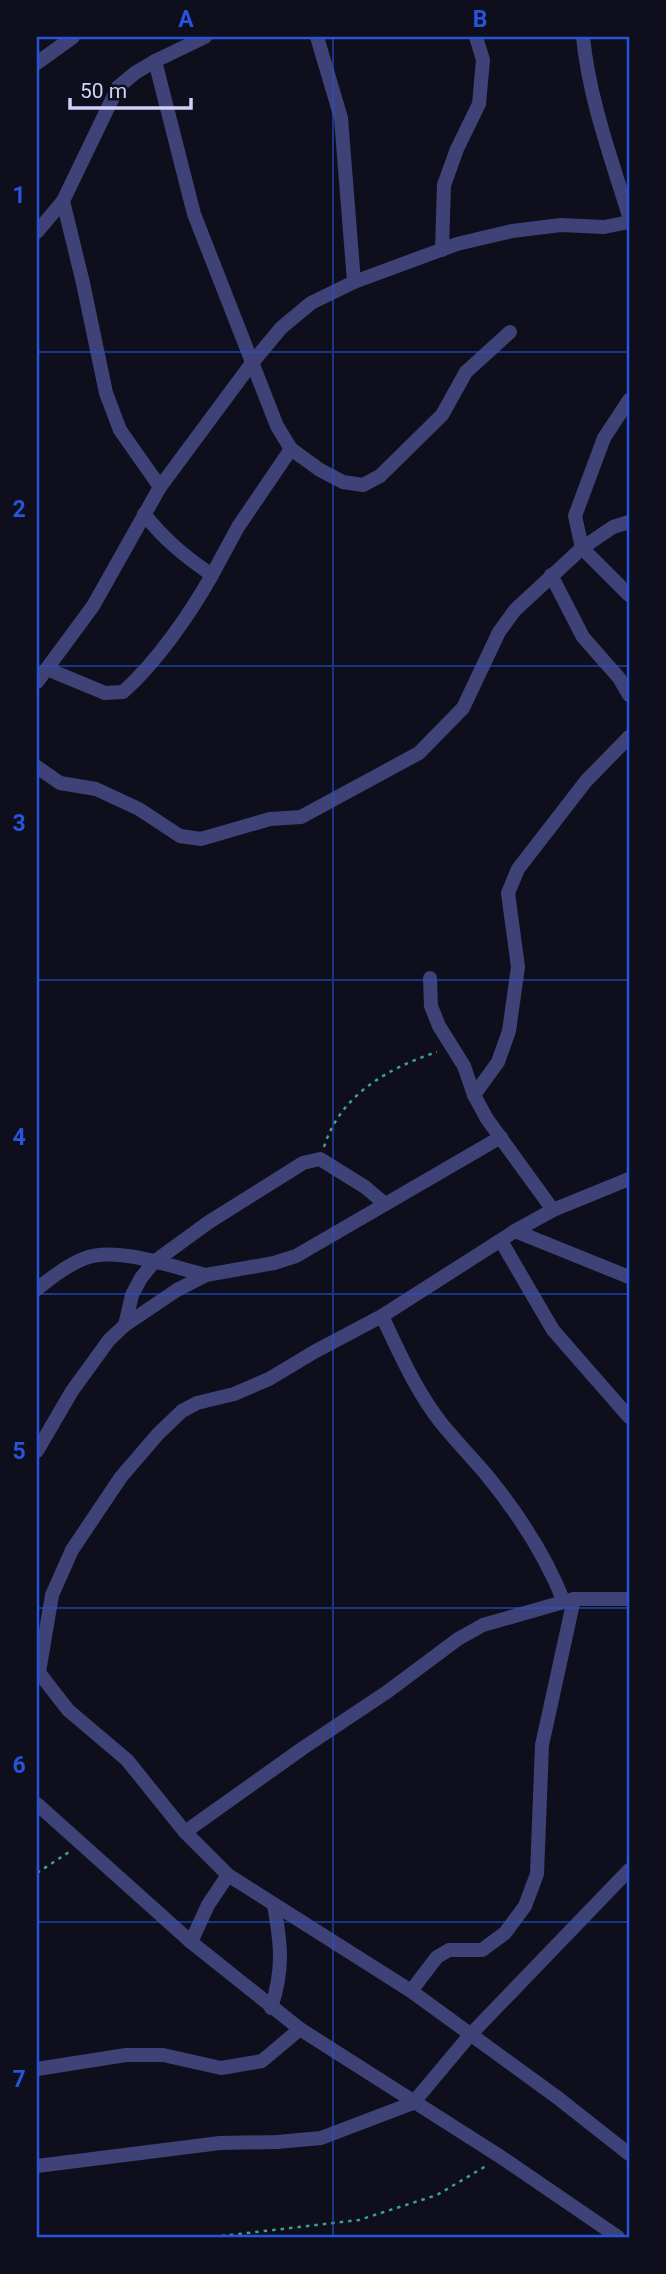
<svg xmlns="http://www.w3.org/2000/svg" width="666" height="2274" font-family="Roboto,sans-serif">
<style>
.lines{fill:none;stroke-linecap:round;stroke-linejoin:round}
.path{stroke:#3ba190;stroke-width:2.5;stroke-dasharray:3.5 5;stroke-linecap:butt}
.minor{stroke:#3e4276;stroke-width:14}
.grid{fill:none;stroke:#2654da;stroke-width:2;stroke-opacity:0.55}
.neatline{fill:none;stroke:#2654da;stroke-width:2.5}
.grid-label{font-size:23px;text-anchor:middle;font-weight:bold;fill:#2654da}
</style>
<rect width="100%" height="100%" fill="#0f0e1c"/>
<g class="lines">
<!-- path -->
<g class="path">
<path d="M324,1147C340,1095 388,1068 437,1052"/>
<polyline points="37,1873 69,1852"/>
<polyline points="213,2237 359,2220 437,2195 486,2166"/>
</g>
<!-- minor -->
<g class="minor">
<polyline points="317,37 341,118 354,282"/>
<path d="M583,37C589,98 611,158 629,216"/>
<polyline points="155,61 194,214 277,426 291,449 320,470 343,482 363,485 380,476 442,415 466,372 510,332"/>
<polyline points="37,63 73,37"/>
<polyline points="63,201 83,283 106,393 120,430 160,487"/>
<polyline points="37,232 63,201 118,87 135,73 155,61 205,37"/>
<polyline points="442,250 444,185 457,149 479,104 483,60 476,37"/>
<polyline points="629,400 604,438 575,516 582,548 629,595"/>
<path d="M144,514C165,540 184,556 212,575L238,527L291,449"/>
<polyline points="551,575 583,637 619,678 629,695"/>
<path d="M47,669L105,693L123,692C156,663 190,614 212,575"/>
<polyline points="37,682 93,606 160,487 252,363 281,328 311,303 354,282 457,244 512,231 561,225 604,227 629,222"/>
<polyline points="37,767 60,783 96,789 139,809 180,836 201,839 270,819 301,817 419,753 463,708 499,632 515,610 582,548 613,527 629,522"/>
<polyline points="430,978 431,1006 439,1026 464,1066 474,1095 487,1119 553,1210"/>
<polyline points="474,1095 498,1062 509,1031 518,967 508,893 518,869 586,781 629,737"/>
<polyline points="515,1231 629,1277"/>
<polyline points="501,1241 553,1330 629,1417"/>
<path d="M37,1289C51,1278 66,1266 83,1259C115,1245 172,1267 206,1275"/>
<path d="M382,1316C400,1354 416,1391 442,1424C456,1441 471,1457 485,1473C518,1513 545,1554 564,1602"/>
<polyline points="125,1325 132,1295 141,1278 154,1262 209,1222 303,1163 320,1159 365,1187 384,1203"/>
<polyline points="37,1451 72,1391 109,1340 125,1325 177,1290 206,1275 274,1263 296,1256 501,1137"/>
<polyline points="37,1670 68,1710 127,1760 185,1832 228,1875 411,1991 558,2098 629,2154"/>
<polyline points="39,1672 52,1595 72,1550 121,1477 158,1434 182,1411 197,1403 234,1394 269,1379 314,1352 382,1316 515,1231 553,1210 629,1179"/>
<polyline points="37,1804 191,1942 300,2029 501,2157 618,2237"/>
<polyline points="185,1832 303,1748 387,1692 458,1639 483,1625 574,1599 629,1599"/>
<polyline points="191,1942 208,1905 228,1875"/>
<polyline points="411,1991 437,1957 449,1950 482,1950 505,1933 525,1906 537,1874 542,1745 574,1599"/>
<path d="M271,2008C284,1969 281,1944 274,1905"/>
<polyline points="37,2069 126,2055 163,2055 221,2068 262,2061 300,2029"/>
<polyline points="37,2166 220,2143 277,2142 321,2138 413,2103 470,2035 629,1870"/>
</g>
</g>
<!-- grid -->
<path class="grid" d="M333,37V2237M37,352H629M37,666H629M37,980H629M37,1294H629M37,1608H629M37,1922H629"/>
<!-- border -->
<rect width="666" height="2274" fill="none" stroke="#0f0e1c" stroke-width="77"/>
<!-- scale -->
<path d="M70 98v10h121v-10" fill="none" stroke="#cfcff9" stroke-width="3.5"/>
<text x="80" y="98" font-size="21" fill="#cfcff9" stroke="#0f0e1c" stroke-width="5" paint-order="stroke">50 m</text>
<rect x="38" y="38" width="590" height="2198" class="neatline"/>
<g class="grid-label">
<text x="186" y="27">A</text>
<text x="480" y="27">B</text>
<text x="19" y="203">1</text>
<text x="19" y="517">2</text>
<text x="19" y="831">3</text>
<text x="19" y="1145">4</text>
<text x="19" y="1459">5</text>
<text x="19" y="1773">6</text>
<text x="19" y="2087">7</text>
</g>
</svg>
